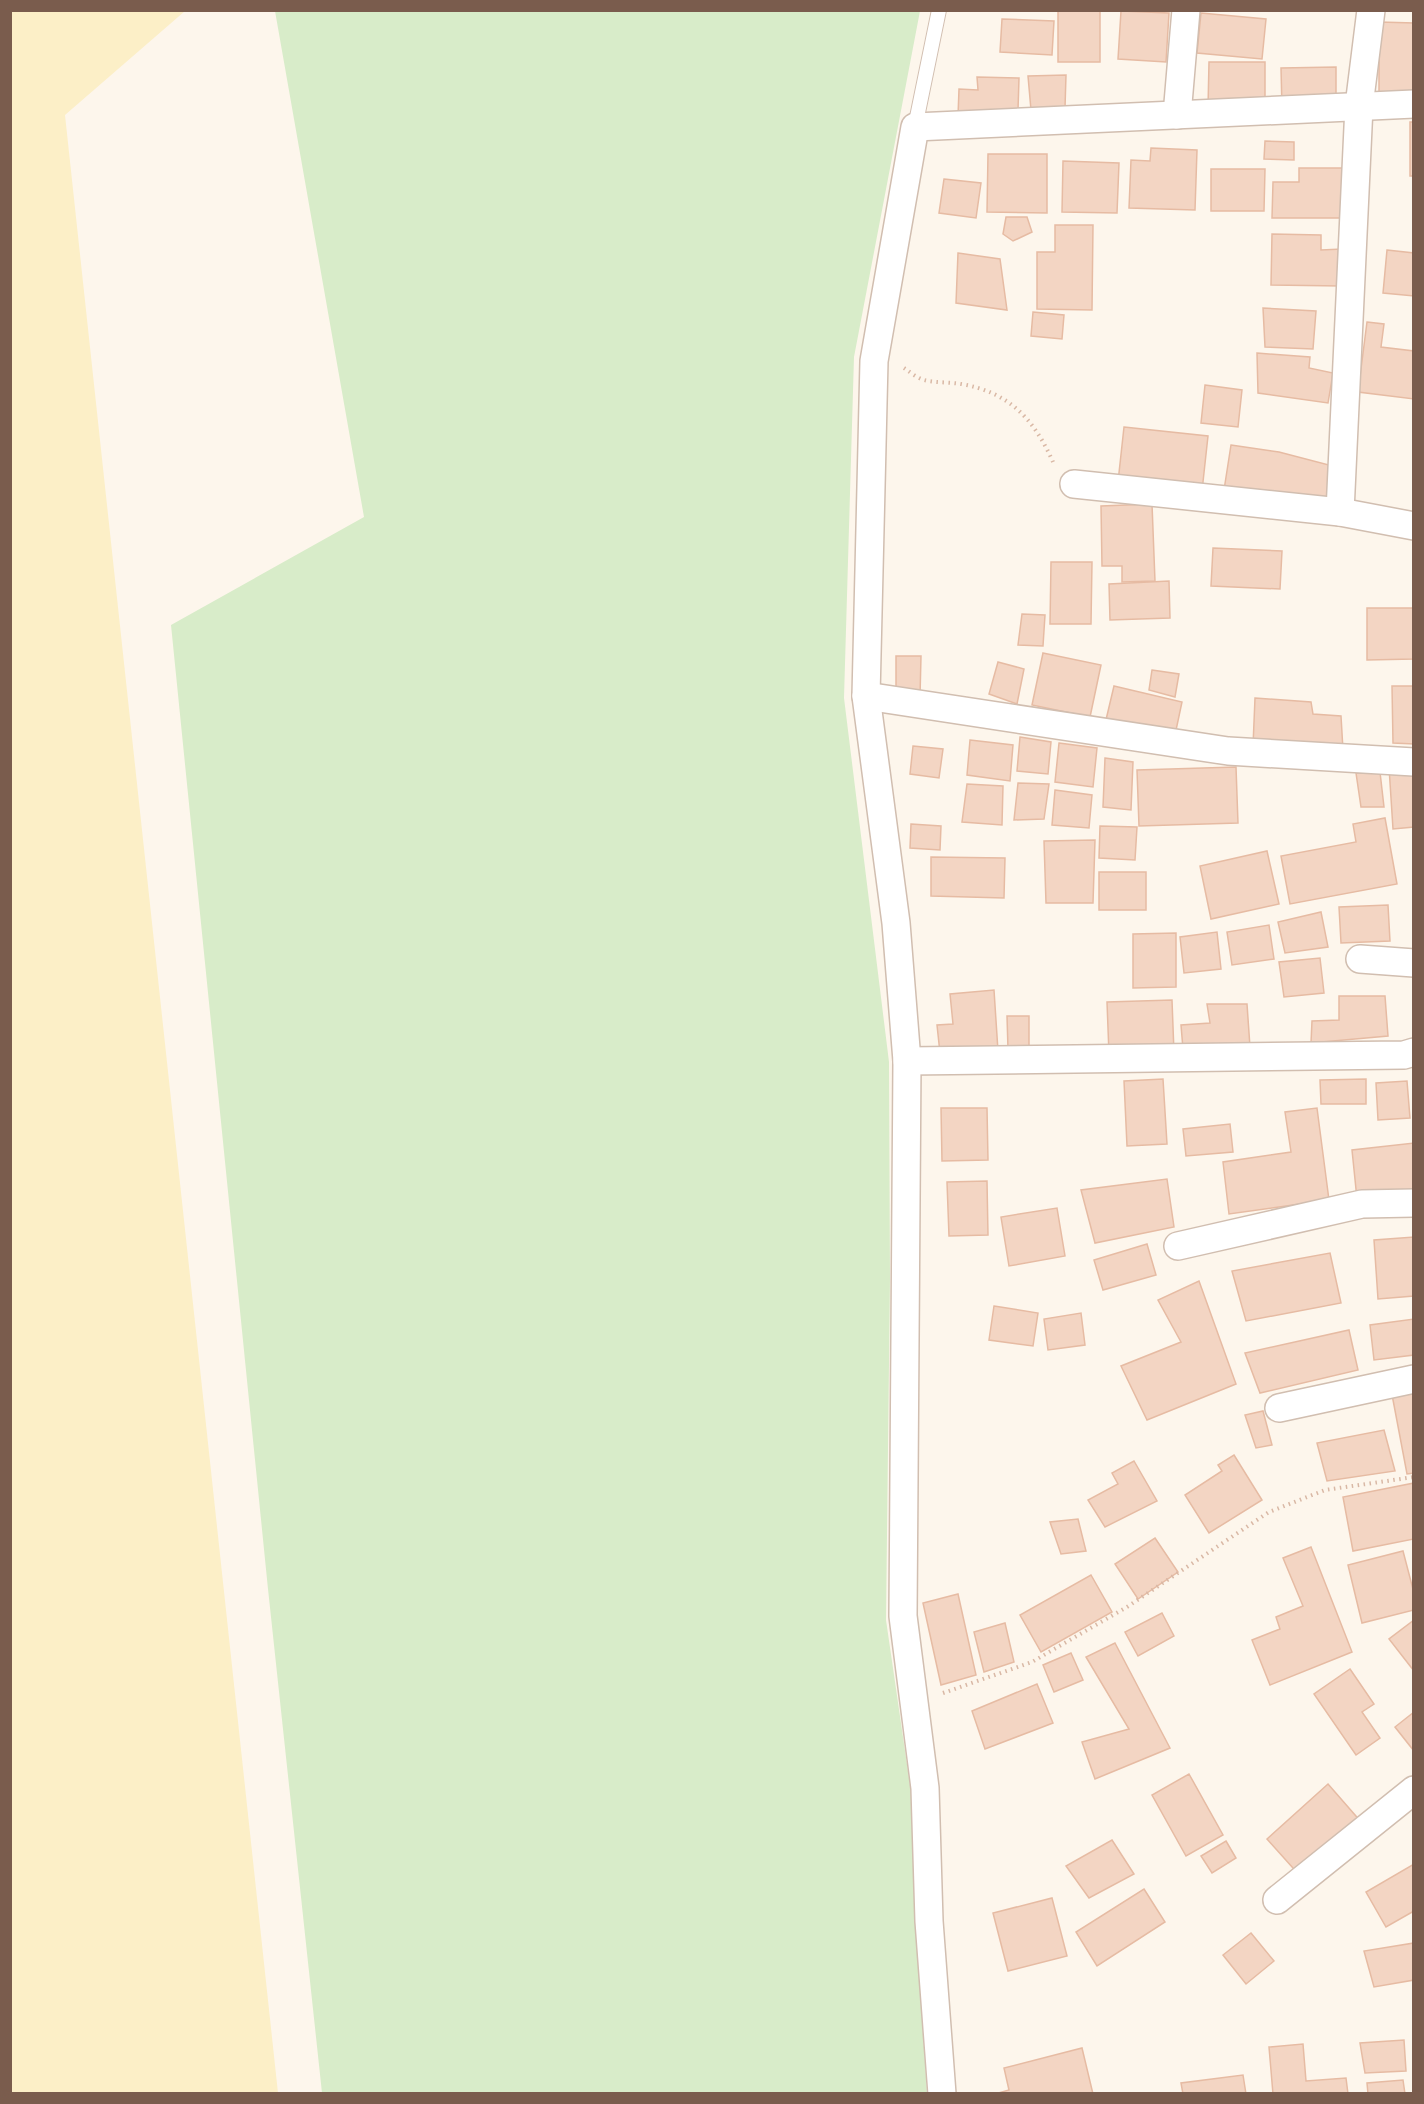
<svg xmlns="http://www.w3.org/2000/svg" width="1424" height="2104" font-family="Helvetica,sans-serif">
<style>
.green{fill:#d8ecc9}
.sand{fill:#fcefc7}
.building{fill:#f3d5c3;stroke:#e6bba3;stroke-width:1.5}
.lines{fill:none;stroke-linecap:round;stroke-linejoin:round}
.service-casing{stroke:#d1beb0;stroke-width:16}
.minor-casing{stroke:#d1beb0;stroke-width:30}
.path{stroke:#d9b8a5;stroke-width:4;stroke-dasharray:1.5 4.5;stroke-linecap:butt}
.service{stroke:#fff;stroke-width:14}
.minor{stroke:#fff;stroke-width:27}
</style>
<rect width="100%" height="100%" fill="#fdf6ec"/>
<!-- green -->
<polygon class="green" points="275,11 920,11 854,357 844,698 889,1062 890,1278 886,1620 911,1792 915,1912 927,2093 322,2093 268,1589 171,625 364,517"/>
<!-- sand -->
<polygon class="sand" points="11,10 185,11 65,115 278,2093 11,2093"/>
<!-- building -->
<g class="building">
<rect x="1058" y="10" width="42" height="52"/>
<polygon points="1121,11 1169,13 1166,62 1118,59"/>
<polygon points="1201,13 1266,19 1262,59 1197,53"/>
<polygon points="1002,19 1054,21 1052,55 1000,52"/>
<polygon points="1379,22 1414,23 1414,99 1379,98"/>
<polygon points="1209,62 1265,62 1265,109 1208,108"/>
<polygon points="1336,67 1336,107 1282,108 1281,68"/>
<polygon points="1066,75 1065,108 1031,110 1028,76"/>
<polygon points="977,77 1019,78 1018,110 958,116 959,89 978,90"/>
<rect x="1410" y="122" width="4" height="54"/>
<polygon points="1265,141 1294,142 1294,160 1264,159"/>
<polygon points="1151,148 1197,150 1195,210 1129,208 1131,160 1150,161"/>
<polygon points="988,154 1047,154 1047,213 987,212"/>
<polygon points="1063,161 1119,163 1117,213 1062,212"/>
<polygon points="1299,168 1345,168 1344,218 1272,218 1273,182 1299,182"/>
<polygon points="1211,169 1265,169 1264,211 1211,211"/>
<polygon points="944,179 981,183 976,218 939,213"/>
<polygon points="1006,217 1027,217 1032,232 1013,241 1003,234"/>
<polygon points="1055,225 1093,225 1092,310 1037,309 1037,252 1055,252"/>
<polygon points="1272,234 1321,235 1321,250 1342,249 1341,286 1271,285"/>
<polygon points="1387,250 1414,253 1414,296 1383,293"/>
<polygon points="958,253 1000,259 1007,310 956,303"/>
<polygon points="1263,308 1316,311 1313,349 1265,347"/>
<polygon points="1033,312 1064,315 1062,339 1031,336"/>
<polygon points="1367,322 1384,324 1381,347 1414,351 1414,399 1358,392"/>
<polygon points="1257,353 1310,357 1309,368 1333,373 1328,403 1258,393"/>
<polygon points="1205,385 1242,390 1238,427 1201,423"/>
<polygon points="1124,427 1208,436 1202,491 1118,482"/>
<polygon points="1231,445 1279,452 1329,465 1327,505 1224,490"/>
<polygon points="1152,504 1155,581 1122,582 1122,566 1102,566 1101,506"/>
<polygon points="1213,548 1282,551 1280,589 1211,586"/>
<polygon points="1051,562 1092,562 1091,624 1050,624"/>
<polygon points="1169,581 1170,618 1110,620 1109,584"/>
<polygon points="1367,608 1414,608 1414,659 1367,660"/>
<polygon points="1022,614 1045,615 1043,646 1018,645"/>
<polygon points="1043,653 1101,665 1090,717 1032,705"/>
<polygon points="896,656 921,656 920,697 896,697"/>
<polygon points="998,662 1024,669 1017,704 989,694"/>
<polygon points="1152,670 1179,674 1175,697 1149,690"/>
<polygon points="1114,686 1182,702 1175,735 1105,724"/>
<polygon points="1392,686 1414,686 1414,744 1393,743"/>
<polygon points="1255,698 1311,702 1313,714 1341,716 1343,750 1253,746"/>
<polygon points="1020,737 1051,742 1048,774 1017,771"/>
<polygon points="970,740 1013,745 1010,781 967,775"/>
<polygon points="1059,743 1097,748 1093,787 1055,782"/>
<polygon points="913,746 943,749 939,778 910,774"/>
<polygon points="1105,758 1133,762 1131,810 1103,807"/>
<polygon points="1414,766 1414,827 1393,829 1389,767"/>
<polygon points="1236,767 1238,823 1139,826 1137,770"/>
<polygon points="1380,772 1384,807 1361,807 1356,773"/>
<polygon points="1018,783 1049,784 1044,819 1014,820"/>
<polygon points="967,784 1003,786 1002,825 962,822"/>
<polygon points="1055,790 1092,795 1089,828 1052,825"/>
<polygon points="1385,818 1397,884 1290,904 1281,856 1356,842 1353,824"/>
<polygon points="911,824 941,826 940,850 910,848"/>
<polygon points="1100,826 1137,827 1135,860 1099,858"/>
<polygon points="1095,840 1093,903 1046,903 1044,841"/>
<polygon points="1267,851 1279,904 1211,919 1200,866"/>
<polygon points="931,857 1005,858 1004,898 931,896"/>
<rect x="1099" y="872" width="47" height="38"/>
<polygon points="1388,905 1390,941 1341,943 1339,907"/>
<polygon points="1321,912 1328,947 1285,953 1278,922"/>
<polygon points="1269,925 1274,959 1232,965 1227,932"/>
<polygon points="1217,932 1221,969 1184,973 1180,937"/>
<polygon points="1176,933 1176,987 1133,988 1133,934"/>
<polygon points="1320,958 1324,993 1284,997 1279,962"/>
<polygon points="994,990 998,1051 940,1053 937,1025 953,1024 950,994"/>
<polygon points="1339,996 1385,996 1388,1036 1311,1043 1312,1021 1339,1020"/>
<polygon points="1172,1000 1174,1053 1109,1054 1107,1002"/>
<polygon points="1207,1004 1247,1004 1250,1047 1183,1049 1181,1025 1210,1023"/>
<polygon points="1007,1016 1029,1016 1029,1049 1008,1049"/>
<polygon points="1163,1079 1167,1144 1127,1146 1124,1081"/>
<polygon points="1366,1079 1366,1104 1321,1104 1320,1080"/>
<polygon points="1407,1081 1410,1118 1378,1120 1376,1083"/>
<polygon points="941,1108 987,1108 988,1160 942,1161"/>
<polygon points="1317,1108 1329,1200 1229,1214 1223,1162 1291,1152 1285,1112"/>
<polygon points="1230,1124 1233,1152 1186,1156 1183,1129"/>
<polygon points="1414,1143 1414,1193 1357,1199 1352,1150"/>
<polygon points="1167,1179 1174,1227 1095,1243 1081,1190"/>
<polygon points="987,1181 988,1235 949,1236 947,1182"/>
<polygon points="1057,1208 1065,1256 1009,1266 1001,1217"/>
<polygon points="1414,1237 1414,1296 1378,1299 1374,1240"/>
<polygon points="1147,1244 1156,1275 1103,1290 1094,1260"/>
<polygon points="1330,1253 1341,1303 1246,1321 1232,1271"/>
<polygon points="1199,1281 1236,1384 1147,1420 1121,1366 1181,1342 1158,1300"/>
<polygon points="994,1306 1038,1313 1033,1346 989,1340"/>
<polygon points="1081,1313 1085,1345 1048,1350 1044,1319"/>
<polygon points="1414,1319 1414,1355 1374,1360 1370,1325"/>
<polygon points="1349,1330 1358,1370 1260,1393 1245,1353"/>
<polygon points="1414,1380 1414,1473 1407,1474 1390,1384"/>
<polygon points="1263,1411 1272,1445 1256,1448 1245,1415"/>
<polygon points="1384,1430 1395,1471 1327,1481 1317,1443"/>
<polygon points="1234,1455 1262,1500 1209,1533 1185,1495 1222,1471 1218,1465"/>
<polygon points="1134,1461 1157,1501 1105,1527 1088,1500 1118,1484 1112,1473"/>
<polygon points="1414,1483 1414,1539 1353,1551 1343,1497"/>
<polygon points="1078,1519 1086,1551 1061,1554 1050,1522"/>
<polygon points="1155,1538 1178,1572 1138,1599 1115,1564"/>
<polygon points="1311,1547 1352,1652 1270,1685 1252,1640 1280,1629 1276,1617 1303,1606 1283,1558"/>
<polygon points="1403,1551 1414,1593 1414,1610 1362,1623 1348,1565"/>
<polygon points="1091,1575 1112,1612 1041,1652 1020,1615"/>
<polygon points="958,1594 976,1675 941,1685 923,1603"/>
<polygon points="1162,1613 1174,1636 1138,1656 1125,1632"/>
<polygon points="1414,1620 1414,1671 1389,1639"/>
<polygon points="1005,1623 1014,1662 984,1672 974,1632"/>
<polygon points="1115,1643 1170,1748 1095,1779 1082,1742 1129,1729 1086,1657"/>
<polygon points="1071,1653 1083,1680 1054,1692 1043,1665"/>
<polygon points="1350,1669 1374,1704 1362,1712 1380,1738 1356,1755 1314,1694"/>
<polygon points="1037,1684 1053,1723 985,1749 972,1711"/>
<polygon points="1414,1712 1414,1751 1395,1727"/>
<polygon points="1189,1774 1223,1835 1186,1856 1152,1795"/>
<polygon points="1328,1784 1362,1823 1301,1877 1267,1839"/>
<polygon points="1112,1840 1134,1874 1089,1898 1066,1866"/>
<polygon points="1226,1841 1236,1858 1212,1873 1201,1856"/>
<polygon points="1414,1864 1414,1911 1386,1927 1366,1892"/>
<polygon points="1144,1889 1165,1922 1097,1966 1076,1932"/>
<polygon points="1052,1898 1067,1956 1008,1971 993,1913"/>
<polygon points="1251,1933 1274,1961 1246,1984 1223,1955"/>
<polygon points="1414,1943 1414,1980 1374,1987 1364,1951"/>
<polygon points="1404,2040 1406,2071 1365,2073 1360,2043"/>
<polygon points="1303,2044 1306,2081 1346,2078 1348,2094 1273,2094 1269,2047"/>
<polygon points="1082,2048 1093,2094 995,2094 1009,2090 1004,2068"/>
<polygon points="1243,2075 1246,2094 1183,2094 1181,2083"/>
<polygon points="1403,2080 1405,2094 1368,2094 1367,2083"/>
</g>
<g class="lines">
<defs>
<polyline id="service" points="915,127 939,10"/>
<g id="minor">
<polyline points="1371,10 1359,106 1340,512 1414,526"/>
<polyline points="1177,115 1186,10"/>
<polyline points="1074,484 1340,512"/>
<polyline points="866,696 1228,751 1414,762"/>
<polyline points="1360,959 1414,963"/>
<polyline points="907,1061 1404,1055 1414,1052"/>
<polyline points="1178,1246 1362,1204 1414,1203"/>
<polyline points="1279,1408 1414,1379"/>
<polyline points="1277,1900 1414,1790"/>
<polyline points="942,2094 929,1921 925,1788 903,1616 907,1061 896,923 866,696 874,361 915,127 1414,104"/>
</g>
</defs>
<!-- service casing -->
<use href="#service" class="service-casing"/>
<!-- minor casing -->
<use href="#minor" class="minor-casing"/>
<!-- path -->
<g class="path">
<path d="M904,368C910,372 917,378 924,380C936,383 949,382 961,384C1009,392 1034,419 1053,462"/>
<polyline points="943,1693 1032,1662 1127,1607 1269,1512 1325,1490 1414,1477"/>
</g>
<!-- service -->
<use href="#service" class="service"/>
<!-- minor -->
<use href="#minor" class="minor"/>
</g>
<!-- border -->
<rect width="1424" height="2104" fill="none" stroke="#7a5c4d" stroke-width="24"/>
</svg>
